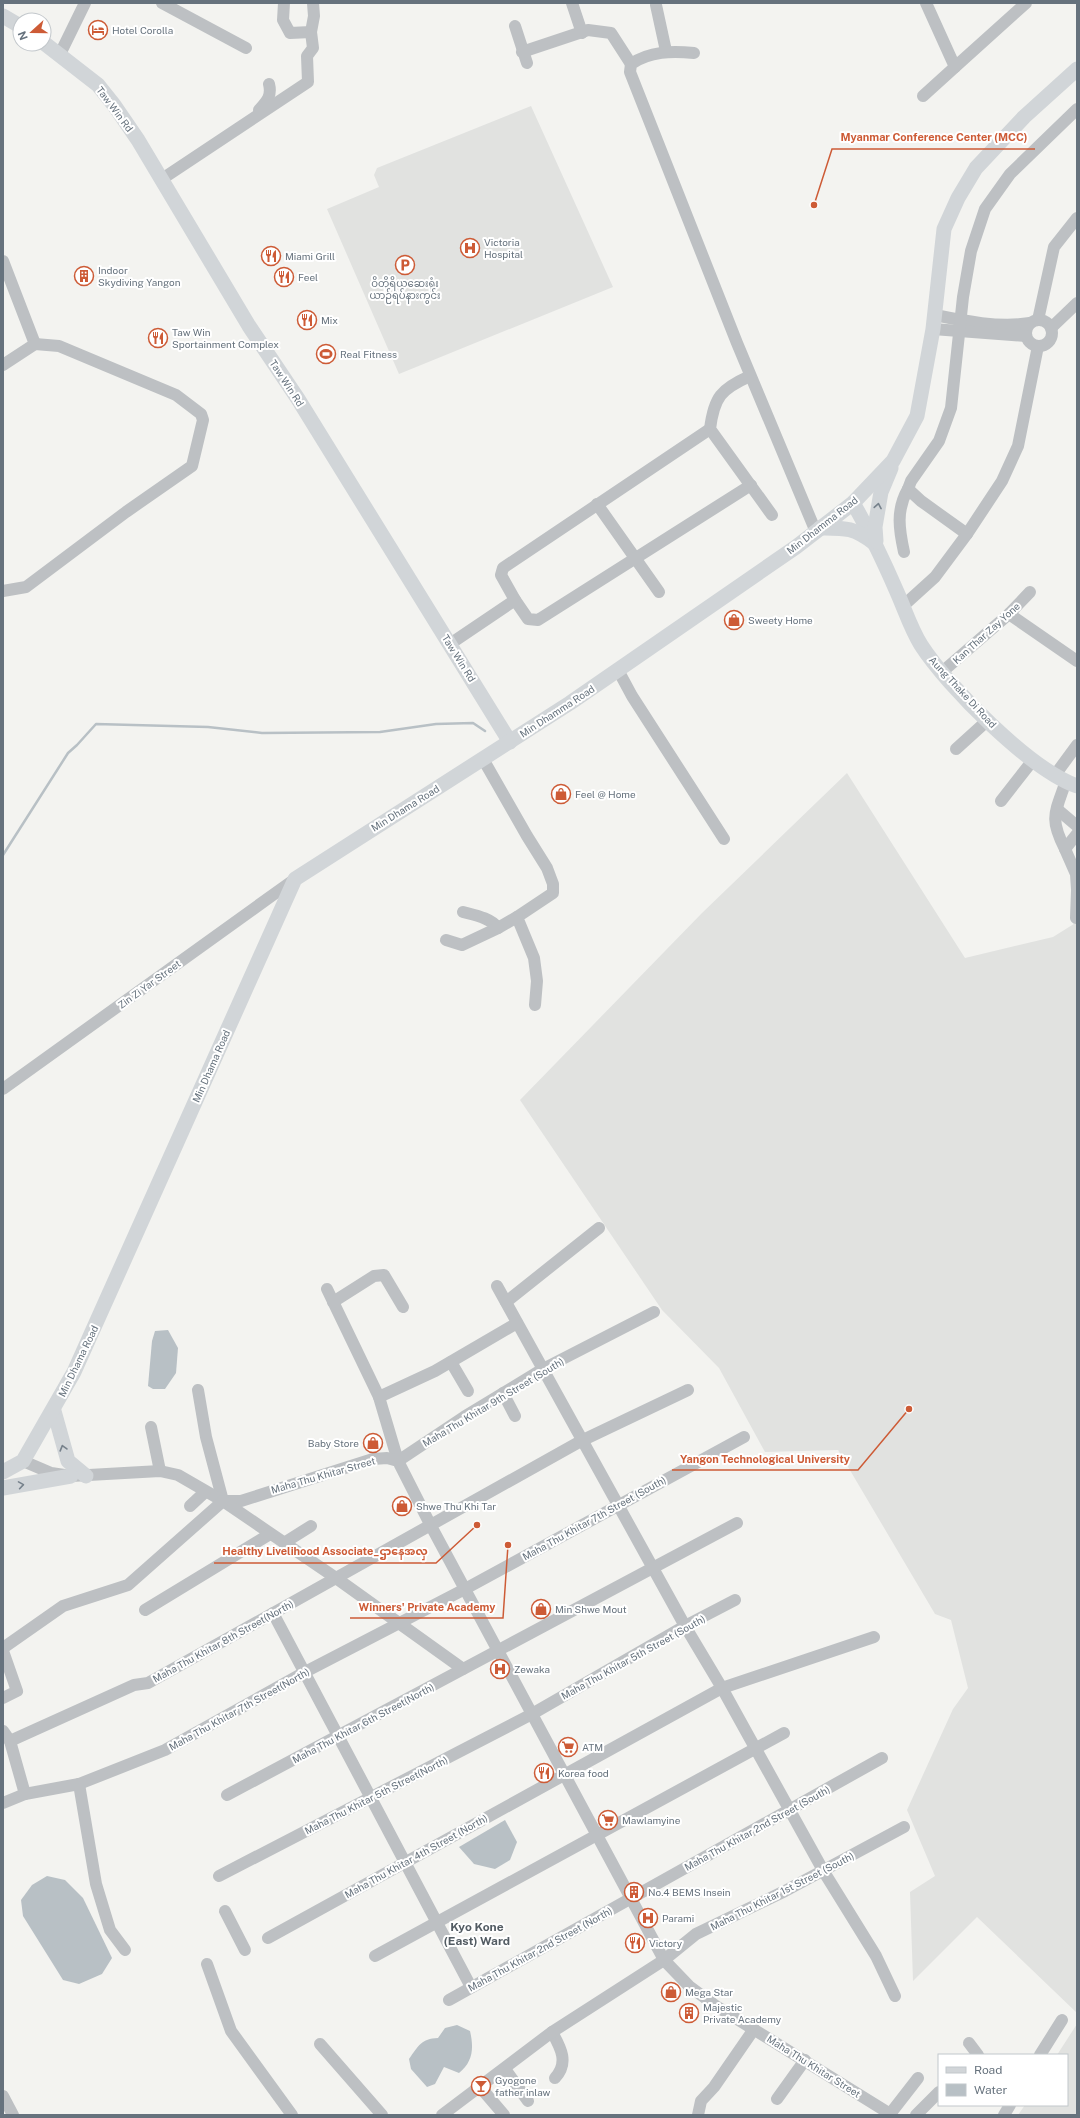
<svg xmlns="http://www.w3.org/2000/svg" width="1080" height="2118" font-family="'Public Sans','Noto Sans Myanmar',sans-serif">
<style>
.built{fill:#e1e2e0}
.water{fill:#b8c0c5}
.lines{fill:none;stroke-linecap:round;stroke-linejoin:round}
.stream{stroke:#b8c0c5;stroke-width:2.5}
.minor{stroke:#bdc0c3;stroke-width:12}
.major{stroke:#d1d5d8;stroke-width:15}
.oneway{stroke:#76818b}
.labels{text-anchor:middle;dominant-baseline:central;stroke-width:4;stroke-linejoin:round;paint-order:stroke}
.poi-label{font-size:10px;fill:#66727d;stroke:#fff;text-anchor:start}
.street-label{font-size:10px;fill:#66727d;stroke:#fff}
.quarter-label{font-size:12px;font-weight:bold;fill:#535c63;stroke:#fff}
.leader{fill:none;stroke:#cd5b36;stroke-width:1.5}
.callout-dot{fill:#cd5b36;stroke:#fff;stroke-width:1.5}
.callout-label{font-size:11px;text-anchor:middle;font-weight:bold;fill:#cd5b36;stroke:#fff;stroke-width:4;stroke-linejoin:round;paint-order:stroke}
</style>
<rect width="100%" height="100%" fill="#f3f3f0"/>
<!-- built -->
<g class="built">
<polygon points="531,106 613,287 399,374 327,209 379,187 374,175 377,168"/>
<polygon points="847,773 965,958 1053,937 1077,922 1077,2013 977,1917 913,1981 910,1892 935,1876 907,1810 953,1709 968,1688 951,1620 935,1614 838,1450 765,1452 719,1368 662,1310 520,1100 702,913"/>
<polygon points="1077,2024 1077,2115 1018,2115 1025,2105 1067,2105 1067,2055 1057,2055"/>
</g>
<!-- water -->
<g class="water">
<polygon points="168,1330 178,1348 176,1373 165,1389 153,1389 148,1386 152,1341 155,1331"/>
<polygon points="505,1820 517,1842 510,1860 495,1869 474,1864 459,1847"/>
<polygon points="47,1876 65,1880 83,1898 112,1958 102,1974 79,1984 63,1980 23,1916 21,1900 32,1885"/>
<path d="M457,2025L470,2031C474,2048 473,2062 459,2073L444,2067L435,2084L427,2087L411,2069L409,2059C419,2045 421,2039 438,2038L445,2028Z"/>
</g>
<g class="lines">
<!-- stream -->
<polyline class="stream" points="3,855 68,753 77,745 96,724 208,727 262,733 380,732 436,724 473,723 485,731"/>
<!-- minor -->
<g class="minor">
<polyline points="162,3 246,48"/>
<polyline points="284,3 283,20 290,33 311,32"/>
<polyline points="572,3 582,33"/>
<polyline points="656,5 666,51"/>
<polyline points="515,26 527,63"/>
<polyline points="522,52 588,30 611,33 631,64"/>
<path d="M694,53C672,51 650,51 631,64L630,72L737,343L816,532"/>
<polyline points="60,54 85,3"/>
<polyline points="955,67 1026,3"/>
<polyline points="923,96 955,67 926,3"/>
<path d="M259,110C267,101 272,96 269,84"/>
<polyline points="162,179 308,82 307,56 313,48 311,32 314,16 313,3"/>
<polyline points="3,261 35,344 3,365"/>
<path d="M935,315C964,321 999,328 1030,323"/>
<circle cx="1039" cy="333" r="13"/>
<polyline points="1038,320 1054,247 1077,218"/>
<polyline points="1051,328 1077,303"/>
<polyline points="933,329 1026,336"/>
<path d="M750,376C721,389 714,397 710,429L772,515"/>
<polyline points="597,504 659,592"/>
<polyline points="967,534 921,501 908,489 911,481 939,441 951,408 963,297 971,251 985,209 1010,174 1077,109"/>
<path d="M904,552C899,529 896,510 908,489"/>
<polyline points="3,591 26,587 126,512 192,466 203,420 201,414 176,395 59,346 35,344"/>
<polyline points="515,600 501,575 503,568 710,429"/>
<polyline points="903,606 935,577 967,534 1002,481 1018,446 1038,346"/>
<polyline points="1009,614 1077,661"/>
<polyline points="450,644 515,600 528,619 538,620 751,485"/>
<polyline points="618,670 632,696 724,839"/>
<polyline points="942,672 1009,614 1030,592"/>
<polyline points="956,749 988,720"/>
<polyline points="483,759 527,836 547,868 553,884 553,893 517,917 534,958 537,981 535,1005"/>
<polyline points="1055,775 1077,745"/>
<polyline points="1001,801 1033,760"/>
<polyline points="1057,809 1077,826"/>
<polyline points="1077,834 1065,849 1076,874 1077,889"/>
<path d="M1065,849C1049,818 1055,813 1066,781"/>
<path d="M463,912C474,915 491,918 498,928L517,917"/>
<polyline points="1076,918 1077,891"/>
<polyline points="446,940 462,945 498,928"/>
<polyline points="3,1089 295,879"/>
<polyline points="497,1286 685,1626 722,1688 824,1872 876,1956 895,1996"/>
<polyline points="327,1289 379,1397 398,1461 464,1417 543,1369 654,1312"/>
<polyline points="333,1302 374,1276 384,1275 403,1307"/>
<polyline points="506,1302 599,1228"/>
<polyline points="451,1362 468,1391"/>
<polyline points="198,1390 206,1437 223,1501"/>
<polyline points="503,1393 515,1416"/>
<polyline points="379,1397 435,1371 517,1323"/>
<polyline points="151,1427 160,1471"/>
<polyline points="23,1461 51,1473 71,1476 160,1471 178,1475 223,1501 241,1501 373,1459 387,1458 398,1461 431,1526 664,1960 689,1986 716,2006 892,2115"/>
<polyline points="223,1501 336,1578 463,1669"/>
<polyline points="190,1506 205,1492"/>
<polyline points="284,1543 311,1526"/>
<polyline points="145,1610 270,1534"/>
<polyline points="273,1613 471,1987"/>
<polyline points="3,1648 63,1606 128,1585 223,1501"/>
<polyline points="3,1651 17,1691 3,1698"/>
<polyline points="3,1731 10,1741 25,1794"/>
<polyline points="10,1741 134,1685 148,1683 581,1441 688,1390"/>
<polyline points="79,1784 96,1884 110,1930 125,1950"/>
<polyline points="227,1795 737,1523"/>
<polyline points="3,1803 25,1794 79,1784 165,1750 305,1672 465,1589 744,1437"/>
<polyline points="219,1876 532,1714 685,1626 735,1600"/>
<polyline points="225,1911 245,1950"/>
<polyline points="268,1938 722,1688 874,1637"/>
<polyline points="375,1956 784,1733"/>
<polyline points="207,1964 231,2031 292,2115"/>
<polyline points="449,2000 882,1758"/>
<path d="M552,2032C561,2048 569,2063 555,2078"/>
<polyline points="969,2043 978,2055"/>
<polyline points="320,2044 382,2115"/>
<polyline points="1040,2055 1062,2020"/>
<polyline points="505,2069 528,2101"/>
<polyline points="481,2088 504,2115"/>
<polyline points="3,2096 13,2115"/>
<polyline points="777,2099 805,2060"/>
<polyline points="890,2114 918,2078"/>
<polyline points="442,2115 552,2032 664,1960 696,1934 785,1891 904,1827"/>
<polyline points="698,2115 701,2101 714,2087 754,2029"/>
<polyline points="916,2115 939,2092"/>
<polyline points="1004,2115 1010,2105"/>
</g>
<!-- major -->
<g class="major">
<polyline points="3,16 20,26"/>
<polyline points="44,43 98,85 114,105 138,140 249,326 298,399 510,742"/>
<path d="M853,503C870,532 884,562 897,592C905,610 911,629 921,645C948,687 1031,770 1077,786"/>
<path d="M820,528C845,528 853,527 874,543"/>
<polyline points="876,541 875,527 881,492 891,468"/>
<polyline points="54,1411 68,1461 86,1476"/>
<polyline points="3,1472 23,1461 74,1372 295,879 570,703 796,547 853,503 893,461 917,416 933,329 944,229 958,198 976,168 1024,117 1077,69"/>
<polyline points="3,1488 71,1476"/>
</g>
</g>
<!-- one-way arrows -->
<defs><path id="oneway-chevron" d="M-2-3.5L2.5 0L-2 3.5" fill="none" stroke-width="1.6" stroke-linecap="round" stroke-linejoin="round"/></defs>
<g class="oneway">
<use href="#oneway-chevron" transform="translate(878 506) rotate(-80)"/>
<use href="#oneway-chevron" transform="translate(63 1448) rotate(-106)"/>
<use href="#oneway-chevron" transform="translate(21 1485) rotate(-9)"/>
</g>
<!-- icons -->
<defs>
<symbol id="hotel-ring" viewBox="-11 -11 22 22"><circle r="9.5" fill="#fff" stroke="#cd5b36" stroke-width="1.5"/><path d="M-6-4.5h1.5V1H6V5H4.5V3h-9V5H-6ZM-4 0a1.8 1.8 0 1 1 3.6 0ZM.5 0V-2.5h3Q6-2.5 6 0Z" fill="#cd5b36"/></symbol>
<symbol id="hospital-ring" viewBox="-11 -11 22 22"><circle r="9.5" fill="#fff" stroke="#cd5b36" stroke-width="1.5"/><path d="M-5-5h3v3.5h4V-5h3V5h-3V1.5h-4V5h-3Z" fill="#cd5b36"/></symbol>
<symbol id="restaurant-ring" viewBox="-11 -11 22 22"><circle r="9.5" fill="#fff" stroke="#cd5b36" stroke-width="1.5"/><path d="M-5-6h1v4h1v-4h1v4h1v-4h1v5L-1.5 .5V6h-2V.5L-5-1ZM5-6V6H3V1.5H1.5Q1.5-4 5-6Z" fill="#cd5b36"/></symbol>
<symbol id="parking-ring" viewBox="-11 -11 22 22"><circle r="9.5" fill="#fff" stroke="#cd5b36" stroke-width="1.5"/><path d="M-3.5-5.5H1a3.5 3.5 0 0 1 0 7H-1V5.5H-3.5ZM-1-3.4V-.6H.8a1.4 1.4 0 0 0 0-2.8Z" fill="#cd5b36"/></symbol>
<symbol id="building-ring" viewBox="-11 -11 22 22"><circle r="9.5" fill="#fff" stroke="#cd5b36" stroke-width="1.5"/><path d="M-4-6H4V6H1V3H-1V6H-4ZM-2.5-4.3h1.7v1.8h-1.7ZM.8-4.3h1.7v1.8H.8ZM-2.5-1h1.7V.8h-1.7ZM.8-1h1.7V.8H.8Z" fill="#cd5b36"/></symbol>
<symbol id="stadium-ring" viewBox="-11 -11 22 22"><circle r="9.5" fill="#fff" stroke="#cd5b36" stroke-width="1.5"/><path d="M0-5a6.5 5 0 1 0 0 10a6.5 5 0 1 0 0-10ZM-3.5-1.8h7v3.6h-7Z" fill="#cd5b36"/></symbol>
<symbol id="shop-ring" viewBox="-11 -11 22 22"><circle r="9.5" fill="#fff" stroke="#cd5b36" stroke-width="1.5"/><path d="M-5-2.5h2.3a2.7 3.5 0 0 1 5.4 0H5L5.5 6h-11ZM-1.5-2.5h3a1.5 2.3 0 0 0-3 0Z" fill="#cd5b36"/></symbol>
<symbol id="supermarket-ring" viewBox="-11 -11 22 22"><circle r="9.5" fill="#fff" stroke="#cd5b36" stroke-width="1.5"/><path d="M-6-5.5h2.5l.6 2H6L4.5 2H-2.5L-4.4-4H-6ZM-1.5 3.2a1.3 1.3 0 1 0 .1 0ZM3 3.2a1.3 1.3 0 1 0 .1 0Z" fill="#cd5b36"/></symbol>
<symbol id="bar-ring" viewBox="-11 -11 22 22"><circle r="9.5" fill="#fff" stroke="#cd5b36" stroke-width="1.5"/><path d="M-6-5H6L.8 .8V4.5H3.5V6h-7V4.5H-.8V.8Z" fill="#cd5b36"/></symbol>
</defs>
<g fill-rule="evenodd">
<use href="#hotel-ring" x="87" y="19" width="22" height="22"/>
<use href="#hospital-ring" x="459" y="237" width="22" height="22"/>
<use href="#restaurant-ring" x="260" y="245" width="22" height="22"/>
<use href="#parking-ring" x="394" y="254" width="22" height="22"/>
<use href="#building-ring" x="73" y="265" width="22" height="22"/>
<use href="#restaurant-ring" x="273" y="266" width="22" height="22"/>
<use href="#restaurant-ring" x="296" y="309" width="22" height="22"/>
<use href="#restaurant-ring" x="147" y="327" width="22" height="22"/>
<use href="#stadium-ring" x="315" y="343" width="22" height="22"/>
<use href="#shop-ring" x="723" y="609" width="22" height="22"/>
<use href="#shop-ring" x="550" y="783" width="22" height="22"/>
<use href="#shop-ring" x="362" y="1432" width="22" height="22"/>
<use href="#shop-ring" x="391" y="1495" width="22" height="22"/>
<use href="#shop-ring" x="530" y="1598" width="22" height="22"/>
<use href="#hospital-ring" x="489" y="1658" width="22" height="22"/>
<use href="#supermarket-ring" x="557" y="1736" width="22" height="22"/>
<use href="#restaurant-ring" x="533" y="1762" width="22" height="22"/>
<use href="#supermarket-ring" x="597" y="1809" width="22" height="22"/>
<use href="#building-ring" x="623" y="1881" width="22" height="22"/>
<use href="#hospital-ring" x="637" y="1907" width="22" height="22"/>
<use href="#restaurant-ring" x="624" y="1932" width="22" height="22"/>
<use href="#shop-ring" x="660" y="1981" width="22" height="22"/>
<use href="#building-ring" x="678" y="2002" width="22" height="22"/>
<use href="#bar-ring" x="470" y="2075" width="22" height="22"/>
</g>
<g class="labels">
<!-- poi labels -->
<g class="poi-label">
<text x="112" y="30">Hotel Corolla</text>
<text x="484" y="242">Victoria<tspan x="484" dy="12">Hospital</tspan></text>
<text x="285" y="256">Miami Grill</text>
<text x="98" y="270">Indoor<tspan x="98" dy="12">Skydiving Yangon</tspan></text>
<text x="298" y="277">Feel</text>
<text x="405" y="283" text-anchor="middle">ဝိတိုရိယဆေးရုံး<tspan x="405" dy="12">ယာဉ်ရပ်နားကွင်း</tspan></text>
<text x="321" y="320">Mix</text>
<text x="172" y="332">Taw Win<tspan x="172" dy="12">Sportainment Complex</tspan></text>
<text x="340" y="354">Real Fitness</text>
<text x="748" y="620">Sweety Home</text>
<text x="575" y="794">Feel @ Home</text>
<text x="359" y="1443" text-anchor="end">Baby Store</text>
<text x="416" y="1506">Shwe Thu Khi Tar</text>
<text x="555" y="1609">Min Shwe Mout</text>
<text x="514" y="1669">Zewaka</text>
<text x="582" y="1747">ATM</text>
<text x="558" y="1773">Korea food</text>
<text x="622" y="1820">Mawlamyine</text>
<text x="648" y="1892">No.4 BEMS Insein</text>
<text x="662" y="1918">Parami</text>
<text x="649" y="1943">Victory</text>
<text x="685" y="1992">Mega Star</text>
<text x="703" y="2007">Majestic<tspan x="703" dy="12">Private Academy</tspan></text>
<text x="495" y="2080">Gyogone<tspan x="495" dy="12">father inlaw</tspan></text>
</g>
<!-- street labels -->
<g class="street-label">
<text transform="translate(115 109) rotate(53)">Taw Win Rd</text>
<text transform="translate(287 383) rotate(57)">Taw Win Rd</text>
<text transform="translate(822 525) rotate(-38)">Min Dhamma Road</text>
<text transform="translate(986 633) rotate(-42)">Kan Thar Zay Yone</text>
<text transform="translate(459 658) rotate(58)">Taw Win Rd</text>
<text transform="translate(963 692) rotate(47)">Aung Thake Di Road</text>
<text transform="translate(557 711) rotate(-33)">Min Dhamma Road</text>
<text transform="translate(405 808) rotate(-32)">Min Dhama Road</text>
<text transform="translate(149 984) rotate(-36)">Zin Zi Yar Street</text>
<text transform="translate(211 1066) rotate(-66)">Min Dhama Road</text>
<text transform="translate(78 1361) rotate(-64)">Min Dhama Road</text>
<text transform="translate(493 1402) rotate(-31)">Maha Thu Khitar 9th Street (South)</text>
<text transform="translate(323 1475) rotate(-16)">Maha Thu Khitar Street</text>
<text transform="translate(594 1518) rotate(-29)">Maha Thu Khitar 7th Street (South)</text>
<text transform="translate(223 1641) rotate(-29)">Maha Thu Khitar 8th Street(North)</text>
<text transform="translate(633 1657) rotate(-29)">Maha Thu Khitar 5th Street (South)</text>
<text transform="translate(239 1709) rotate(-29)">Maha Thu Khitar 7th Street(North)</text>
<text transform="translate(363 1723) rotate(-28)">Maha Thu Khitar 6th Street(North)</text>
<text transform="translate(376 1795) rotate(-27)">Maha Thu Khitar 5th Street(North)</text>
<text transform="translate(757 1828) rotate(-29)">Maha Thu Khitar 2nd Street (South)</text>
<text transform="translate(416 1856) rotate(-29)">Maha Thu Khitar 4th Street (North)</text>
<text transform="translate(782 1891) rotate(-27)">Maha Thu Khitar 1st Street (South)</text>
<text transform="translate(540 1949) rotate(-29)">Maha Thu Khitar 2nd Street (North)</text>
<text transform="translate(814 2066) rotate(32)">Maha Thu Khitar Street</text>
</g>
<!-- quarter labels -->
<g class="quarter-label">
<text x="477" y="1927">Kyo Kone<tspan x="477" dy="14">(East) Ward</tspan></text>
</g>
</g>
<!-- callouts -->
<path class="leader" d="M814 205L832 149H1035M909 1409L858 1470H672M477 1525L436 1563H214M508 1545L503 1618H350"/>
<g class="callout-dot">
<circle cx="814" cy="205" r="4"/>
<circle cx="909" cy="1409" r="4"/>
<circle cx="477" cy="1525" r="4"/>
<circle cx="508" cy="1545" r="4"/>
</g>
<g class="callout-label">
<text x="934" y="141">Myanmar Conference Center (MCC)</text>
<text x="765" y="1463">Yangon Technological University</text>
<text x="325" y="1555">Healthy Livelihood Associate_ဌာနေအလှ</text>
<text x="427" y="1611">Winners' Private Academy</text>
</g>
<!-- border -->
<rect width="1080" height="2118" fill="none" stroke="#66727d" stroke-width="8"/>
<!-- legend -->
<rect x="938" y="2054" width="130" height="52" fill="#ffffff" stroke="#c2c7cb"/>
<rect x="946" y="2067" width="20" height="6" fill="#d1d5d8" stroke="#c2c7cb"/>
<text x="974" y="2074" font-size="12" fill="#66727d">Road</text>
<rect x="946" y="2084" width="20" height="12" fill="#b8c0c5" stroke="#c2c7cb"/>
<text x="974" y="2094" font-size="12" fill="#66727d">Water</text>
<!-- north arrow -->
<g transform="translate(32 32) rotate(249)"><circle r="19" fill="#ffffff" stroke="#c2c7cb"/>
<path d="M0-3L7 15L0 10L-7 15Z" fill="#cd5b36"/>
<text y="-6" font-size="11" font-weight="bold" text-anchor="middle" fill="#66727d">N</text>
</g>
</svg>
